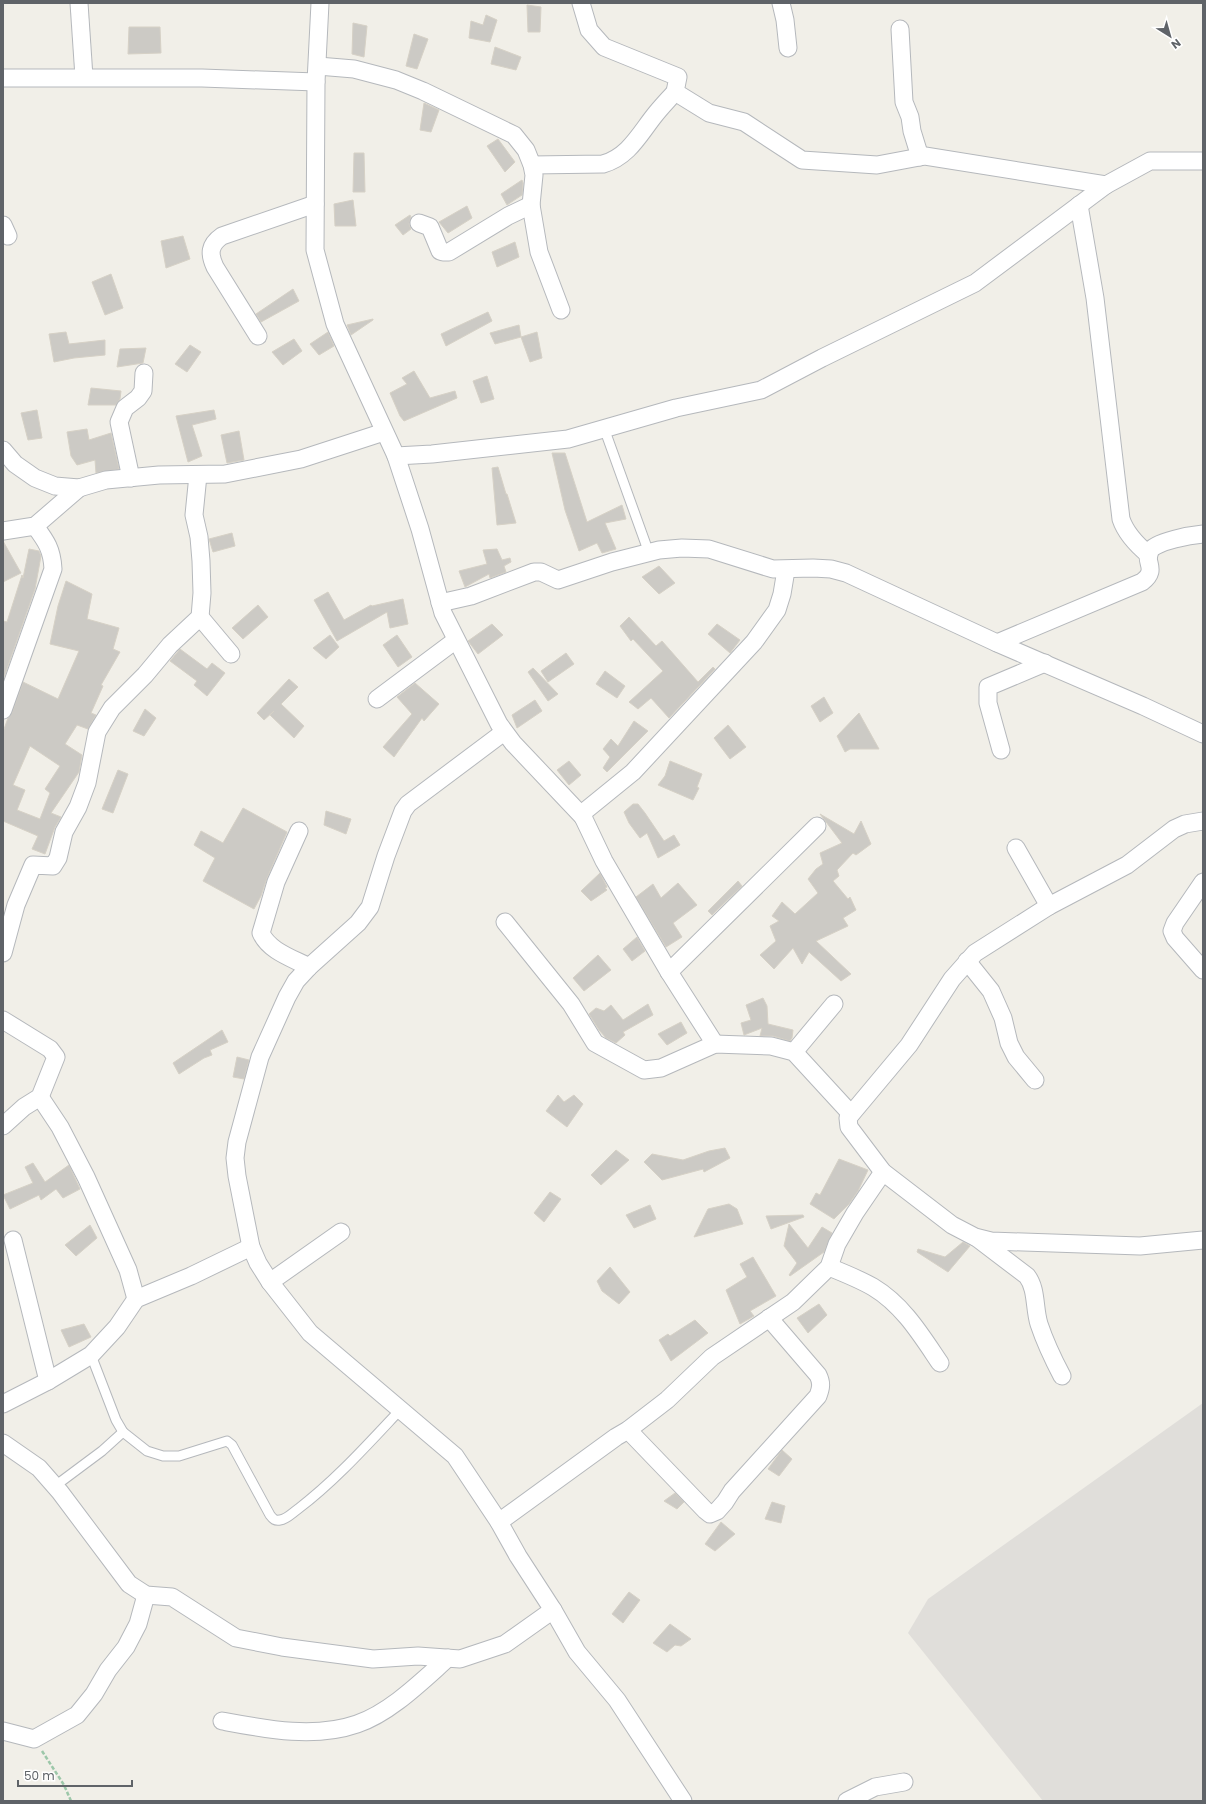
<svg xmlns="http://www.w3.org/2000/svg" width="1206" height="1804" font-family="Poppins,sans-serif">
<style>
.industrial{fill:#e0deda}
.building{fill:#cccac5;stroke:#d6d1c6;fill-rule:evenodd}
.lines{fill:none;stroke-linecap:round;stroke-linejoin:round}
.lane-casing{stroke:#b5b8bc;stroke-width:11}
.street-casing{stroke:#b5b8bc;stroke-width:19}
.path{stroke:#9cc7a9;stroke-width:2.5;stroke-dasharray:4 2;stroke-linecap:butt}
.lane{stroke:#fff;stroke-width:9}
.street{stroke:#fff;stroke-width:17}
</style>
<rect width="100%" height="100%" fill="#f1efe8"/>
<!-- industrial -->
<polygon class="industrial" points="1203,1403 1203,1801 1043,1801 908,1633 928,1599"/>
<!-- building -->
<g class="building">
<polygon points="527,5 541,7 540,32 528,32"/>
<polygon points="486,15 497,20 490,42 469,38 471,21 483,25"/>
<polygon points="353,23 367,26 364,57 352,54"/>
<polygon points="129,27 160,27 161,53 128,54"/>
<polygon points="414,34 428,39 417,69 406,66"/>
<polygon points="495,47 521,57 516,70 491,64"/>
<polygon points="424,103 439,110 431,132 420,130"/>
<polygon points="498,139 515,162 505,172 487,146"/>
<polygon points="354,153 364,153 365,192 353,192"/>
<polygon points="522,180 523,183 522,195 507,205 501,194"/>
<polygon points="353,200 356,226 335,226 334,204"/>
<polygon points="467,206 472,218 448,233 439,222"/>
<polygon points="410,215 411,217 409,224 411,229 403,235 395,225"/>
<polygon points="183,236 190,259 166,268 161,241"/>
<polygon points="515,242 519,257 497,267 492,252"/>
<polygon points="111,274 123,308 105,315 92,282"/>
<polygon points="293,289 299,301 261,322 256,314"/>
<polygon points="488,312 492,321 446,346 441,334"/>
<polygon points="373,319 373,320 351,335 347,325"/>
<polygon points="519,325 521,337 495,344 490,333"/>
<polygon points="66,332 69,344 105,340 105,355 74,358 54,362 49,334"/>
<polygon points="328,332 334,346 319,355 310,344"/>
<polygon points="537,332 542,358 530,362 521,337"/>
<polygon points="294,339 302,351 283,365 272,352"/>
<polygon points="190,345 201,352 187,372 175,364"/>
<polygon points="146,348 143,363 117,367 120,349"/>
<polygon points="414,371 430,398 455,391 457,398 404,421 400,416 390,393 407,384 402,378"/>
<polygon points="487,376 494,399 481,403 473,381"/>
<polygon points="91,388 121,391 120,399 116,405 88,405"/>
<polygon points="37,410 42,438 28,440 21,413"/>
<polygon points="214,410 216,419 192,425 202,456 188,462 176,416"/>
<polygon points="87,429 89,440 111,433 119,469 96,473 95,460 77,465 71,456 67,432"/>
<polygon points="239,431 244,460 227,463 221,435"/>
<polygon points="552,453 565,453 587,522 622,505 626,519 605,523 616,549 602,553 597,543 579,551 565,510"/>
<polygon points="498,467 506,494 507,494 516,523 497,525 492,468"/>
<polygon points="232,533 235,546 213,552 209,539"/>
<polygon points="3,541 21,573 3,582"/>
<polygon points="29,549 39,551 41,556 35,589 3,680 3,621 7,622 22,575 23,578"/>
<polygon points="497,549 502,560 510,558 511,562 504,566 506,572 490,578 489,574 465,587 459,571 487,564 483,550"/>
<polygon points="659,566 675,583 659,594 642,577"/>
<path d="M66,581L92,594L87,619L119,628L113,649L120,652L101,685L103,686L91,713L96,715L88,729L77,725L65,744L82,755L79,772L51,813L61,817L55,827L45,854L32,849L38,836L3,821V732L8,718L12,713L23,682L58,699L79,651L50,644L58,606ZM30,746L60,766L45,789L50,793L40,819L17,810L25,790L13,785Z"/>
<polygon points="328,592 344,620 371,605 372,606 403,599 408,624 390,628 387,612 337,641 314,600"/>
<polygon points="258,605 268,617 243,639 232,628"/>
<polygon points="629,617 656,646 662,641 698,682 713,667 715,669 669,718 651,698 638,709 629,702 663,671 633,639 631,641 620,626"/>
<polygon points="492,624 503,635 478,654 468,641"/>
<polygon points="717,624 740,640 730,653 708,634"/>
<polygon points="330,635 339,647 326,659 313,648"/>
<polygon points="397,635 412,657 398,667 383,645"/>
<polygon points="180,649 207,669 212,663 225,673 207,696 194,685 197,681 170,661"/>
<polygon points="566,653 574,664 548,682 541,671"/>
<polygon points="533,668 558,694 548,701 528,672"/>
<polygon points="605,671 625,686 617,698 596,684"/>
<polygon points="289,679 298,687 281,704 304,726 294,738 270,715 274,711 264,720 257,713"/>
<polygon points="415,683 439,704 424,721 422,718 394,757 383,747 412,714 397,697"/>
<polygon points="824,697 833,713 820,722 811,706"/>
<polygon points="535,700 542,711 517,728 512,715"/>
<polygon points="145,709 156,718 144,736 133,731"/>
<polygon points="859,713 879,749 850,749 845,752 837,736"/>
<polygon points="634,721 648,731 607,772 603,768 610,757 603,749 611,739 618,746"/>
<polygon points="728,725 746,747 730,759 714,738"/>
<polygon points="569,761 581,775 569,785 557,770"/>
<polygon points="670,761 702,774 697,787 699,788 693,800 658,785 665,776"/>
<polygon points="118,770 128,774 113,813 102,809"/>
<polygon points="633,804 638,804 645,813 664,841 674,835 680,845 658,858 647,833 640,838 629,823 624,812"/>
<polygon points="243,808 287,832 267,878 261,896 254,909 203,881 215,858 194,845 201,831 223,843"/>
<polygon points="326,811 351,819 346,834 324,825"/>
<polygon points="820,814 854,834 861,821 871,844 856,855 853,853 837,870 839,876 833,881 848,899 850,897 856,910 843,918 848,926 816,941 851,974 841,981 809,952 802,964 793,948 774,969 760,955 776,941 770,926 779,921 772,916 782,902 795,914 818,893 808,879 816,869 823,864 820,853 842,843"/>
<polygon points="600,873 607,887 605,888 607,890 591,901 581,891"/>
<polygon points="738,881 742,886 712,915 708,911"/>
<polygon points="678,883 697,905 673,923 682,937 666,947 636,897 653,884 661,898"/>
<polygon points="637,937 645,951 632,961 623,949"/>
<polygon points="598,955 611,970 584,991 573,978"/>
<polygon points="763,998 767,1006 768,1024 793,1030 792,1038 790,1041 773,1036 760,1036 762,1028 744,1035 741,1023 751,1020 746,1005"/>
<polygon points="648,1004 653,1015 623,1032 625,1035 616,1043 606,1038 599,1030 589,1014 596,1008 604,1011 611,1005 623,1020"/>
<polygon points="681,1022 687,1033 667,1045 658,1034"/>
<polygon points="222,1030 228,1042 210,1050 212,1055 204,1058 179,1074 173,1063"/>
<polygon points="237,1057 249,1060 244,1079 233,1077"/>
<polygon points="558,1095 564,1102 574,1095 583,1104 567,1127 546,1111"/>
<polygon points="725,1148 730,1158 719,1164 704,1172 703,1169 662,1180 644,1162 652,1154 683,1160 709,1151"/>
<polygon points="616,1150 629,1160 601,1185 591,1175"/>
<polygon points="839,1159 868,1170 858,1191 849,1204 834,1219 810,1204 816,1193 820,1195"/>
<polygon points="33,1163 45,1182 69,1165 80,1189 63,1198 56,1189 41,1200 39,1195 10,1209 3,1195 33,1183 25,1167"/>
<polygon points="550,1192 561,1199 544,1222 534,1213"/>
<polygon points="729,1204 737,1209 743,1224 694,1237 708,1209"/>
<polygon points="650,1205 656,1219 634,1228 626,1215"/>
<polygon points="803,1215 804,1217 771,1229 766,1216"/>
<polygon points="789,1224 808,1248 822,1227 832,1233 824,1252 790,1276 789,1275 797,1263 784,1246"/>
<polygon points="90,1225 97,1238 76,1256 65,1245"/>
<polygon points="963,1242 970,1246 948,1272 917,1252 918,1249 945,1257"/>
<polygon points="753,1257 776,1296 750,1311 754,1316 740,1324 726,1290 747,1277 740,1264"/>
<polygon points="610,1267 630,1292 619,1304 602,1291 597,1281"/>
<polygon points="819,1304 827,1315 808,1333 797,1318"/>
<polygon points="695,1320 708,1333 671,1361 659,1340 668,1334 670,1336"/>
<polygon points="84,1324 91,1337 69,1347 61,1330"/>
<polygon points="782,1450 792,1459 779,1476 768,1469"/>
<polygon points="675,1493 684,1502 677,1509 664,1501"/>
<polygon points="772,1502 785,1506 781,1523 765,1519"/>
<polygon points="721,1522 735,1534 715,1551 705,1544"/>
<polygon points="629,1592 640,1600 623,1623 612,1614"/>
<polygon points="670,1624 691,1639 681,1646 675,1645 667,1652 653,1643"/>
</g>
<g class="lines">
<defs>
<g id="lane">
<polyline points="604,428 649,553"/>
<path d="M91,1355L116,1420L123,1432L147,1451L163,1456H179L227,1441L232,1445L270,1515C273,1519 275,1521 280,1520C287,1519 292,1513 298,1509C336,1480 368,1444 401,1409"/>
<polyline points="55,1486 102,1451 123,1432"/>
</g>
<g id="street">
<polyline points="79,3 84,77"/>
<polyline points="320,3 316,82 315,250 335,324 396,456 432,454 568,439 676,408 761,390 822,358 975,283 1106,185 1150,161 1203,161"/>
<polyline points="581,3 589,30 604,47 678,77 675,92 709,113 744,122 802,160 877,165 925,156 1106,185"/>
<polyline points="781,3 785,20 788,48"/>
<polyline points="900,29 904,102 910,117 912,131 920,157"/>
<polyline points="318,66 354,69 396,80 423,91 514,135 526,150 532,165 534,175 531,205 539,252 561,310"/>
<polyline points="3,78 202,78 316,82"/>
<path d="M532,165L603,164C628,157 639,135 654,116C661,107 668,100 675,92"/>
<path d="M1079,205L1095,298L1121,519C1126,534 1137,545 1149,555"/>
<polyline points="419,223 430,227 440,251 443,252 449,252 508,216 531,205"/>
<polyline points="3,225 8,236"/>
<path d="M258,336L215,267C209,254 209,245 222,236L315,204"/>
<polyline points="3,450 15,464 35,478 55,486 79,488 106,480 159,475 225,474 301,459 384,432"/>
<polyline points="396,456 420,529 443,613 499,724 513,743 583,817"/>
<polyline points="131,478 119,422 125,408 138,398 143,391 144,373"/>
<polyline points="3,531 35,526 79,488"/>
<polyline points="440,603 471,596 534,572 541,572 558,580 612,562 659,550 682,548 709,549 773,569 813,568 831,569 846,573 997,643 1143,706 1203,734"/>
<polyline points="200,617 231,654"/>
<path d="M997,643L1142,582C1159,569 1143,562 1150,551C1155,541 1193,535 1203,534"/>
<polyline points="377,699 456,640"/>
<path d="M3,710L53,569C52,549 46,541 35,526"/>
<polyline points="504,732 408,804 403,811 386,856 370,907 358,923 309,967 296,981 287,997 260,1057 237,1142 235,1158 237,1176 251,1247 258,1263 270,1282 310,1333 455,1456 499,1522 518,1556 553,1610 577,1652 617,1700 683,1801"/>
<polyline points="1001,750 988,703 988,687 1045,663"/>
<polyline points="1203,821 1185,824 1174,829 1127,865 1049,906 975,953 952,979 909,1045 848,1118 849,1127 883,1172 952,1225 975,1237 991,1241 1140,1246 1203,1240"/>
<path d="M299,831L276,882L261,933C269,951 292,958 309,967"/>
<polyline points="1016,848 1049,906"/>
<polyline points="1203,882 1175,923 1172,931 1175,938 1203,970"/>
<polyline points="505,922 571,1004 595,1043 644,1070 661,1068 715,1044 771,1046 794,1052 851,1114"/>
<polyline points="3,953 16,905 33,865 53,866 58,858 64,832 78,807 87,783 97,732 112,708 145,675 170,645 200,617 202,593 201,561 199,537 194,515 198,475"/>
<polyline points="967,961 991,991 1003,1018 1009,1043 1016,1057 1035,1080"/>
<polyline points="669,972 817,826"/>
<polyline points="3,1020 50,1049 56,1057 40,1097 24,1107 3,1126"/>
<polyline points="715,1044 669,972 604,861 583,817 585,811 633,772 754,642 777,610 782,594 786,570"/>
<polyline points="794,1052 834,1004"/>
<polyline points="40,1097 60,1127 86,1177 128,1270 136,1299"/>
<path d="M977,1238L1027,1276C1037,1289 1034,1308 1039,1324C1045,1342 1053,1359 1062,1376"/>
<polyline points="13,1240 48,1381"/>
<path d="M829,1267C844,1273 859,1279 873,1287C903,1305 921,1335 940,1363"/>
<polyline points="270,1282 341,1232"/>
<polyline points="3,1404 48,1381 91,1355 117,1327 136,1299 191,1276 251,1247"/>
<path d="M628,1430L705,1510L710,1514L717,1511L725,1502L732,1491L818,1396C821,1388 822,1383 818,1375L769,1318"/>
<polyline points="3,1443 39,1468 60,1492 129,1584 146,1595 172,1597 236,1638 282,1647 373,1659 418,1656 460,1659 505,1644 553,1610"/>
<polyline points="499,1522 616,1437 628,1430 667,1400 712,1357 793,1302 829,1267 837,1244 855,1213 883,1172"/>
<path d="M222,1721C265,1729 314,1739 357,1724C390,1713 422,1681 448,1658"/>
<polyline points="3,1731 34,1739 77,1715 94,1694 108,1670 126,1647 138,1624 146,1595"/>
<polyline points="847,1801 875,1787 904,1782"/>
</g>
</defs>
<!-- lane casing -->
<use href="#lane" class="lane-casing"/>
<!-- street casing -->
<use href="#street" class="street-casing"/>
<!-- path -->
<polyline class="path" points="42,1751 64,1785 71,1801"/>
<!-- lane -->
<use href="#lane" class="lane"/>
<!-- street -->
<use href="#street" class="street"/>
</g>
<!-- border -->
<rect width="1206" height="1804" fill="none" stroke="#5f6368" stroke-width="8"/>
<!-- north arrow -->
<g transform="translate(1170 36) rotate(143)" stroke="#ffffff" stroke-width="3" paint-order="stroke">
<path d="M0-3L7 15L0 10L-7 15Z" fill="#5f6368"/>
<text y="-6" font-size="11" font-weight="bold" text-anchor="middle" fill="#5f6368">N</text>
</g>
<!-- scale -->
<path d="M18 1780v6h114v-6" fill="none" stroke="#5f6368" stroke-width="2"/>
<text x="24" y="1780" font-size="12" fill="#5f6368" stroke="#ffffff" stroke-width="3" paint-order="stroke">50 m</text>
</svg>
